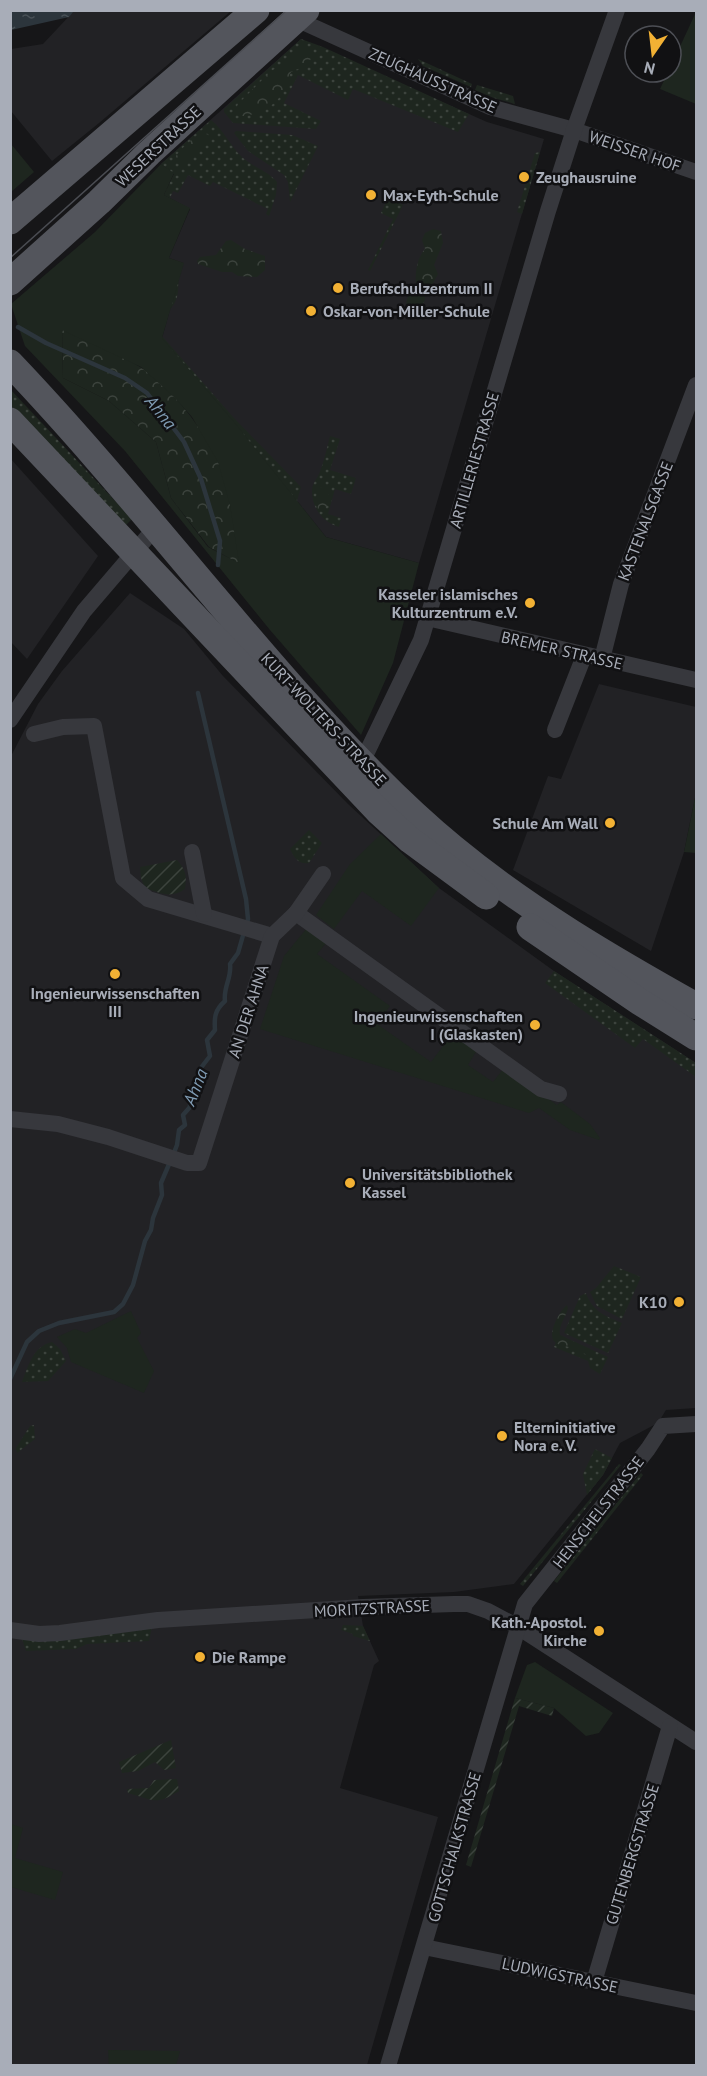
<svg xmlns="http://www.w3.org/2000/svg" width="707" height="2076" font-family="'PT Sans',sans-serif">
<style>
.built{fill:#222225}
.grass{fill:url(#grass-dots)}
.forest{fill:url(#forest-crowns)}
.park{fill:#1e261f;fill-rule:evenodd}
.garden{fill:url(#garden-furrows)}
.water{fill:url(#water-ripples)}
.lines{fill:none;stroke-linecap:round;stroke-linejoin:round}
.stream{stroke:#2c353c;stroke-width:4.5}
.minor{stroke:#37383d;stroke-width:16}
.primary{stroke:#53555c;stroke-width:27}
.tram{stroke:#4a4c52;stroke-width:1.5}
.poi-dot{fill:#f2b134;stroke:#111113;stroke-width:2}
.labels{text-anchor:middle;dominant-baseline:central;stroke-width:5;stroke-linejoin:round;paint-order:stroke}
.street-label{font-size:16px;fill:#a8adb8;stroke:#111113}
.poi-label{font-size:16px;font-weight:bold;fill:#a8adb8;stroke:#111113;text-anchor:start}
.water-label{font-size:18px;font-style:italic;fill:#7f9bb3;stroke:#111113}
</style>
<defs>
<pattern id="grass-dots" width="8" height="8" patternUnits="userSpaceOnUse" patternTransform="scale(1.5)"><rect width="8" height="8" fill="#1e261f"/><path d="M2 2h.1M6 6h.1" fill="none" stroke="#3c433d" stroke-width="1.8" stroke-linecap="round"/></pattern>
<pattern id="forest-crowns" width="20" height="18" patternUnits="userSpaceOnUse" patternTransform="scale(1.5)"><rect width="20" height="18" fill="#1e261f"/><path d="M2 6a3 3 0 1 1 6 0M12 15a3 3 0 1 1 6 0" fill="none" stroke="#3c433d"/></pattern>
<pattern id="garden-furrows" width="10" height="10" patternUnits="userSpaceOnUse" patternTransform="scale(1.5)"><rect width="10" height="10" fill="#1e261f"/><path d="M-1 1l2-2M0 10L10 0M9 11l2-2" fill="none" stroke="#3c433d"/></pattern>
<pattern id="water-ripples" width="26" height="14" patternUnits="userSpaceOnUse" patternTransform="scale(1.5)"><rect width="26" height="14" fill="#2c353c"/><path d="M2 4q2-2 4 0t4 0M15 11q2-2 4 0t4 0" fill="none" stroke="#485056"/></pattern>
</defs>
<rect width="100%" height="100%" fill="#161618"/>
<!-- built -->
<g class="built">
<polygon points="74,11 231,11 99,123 52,161 11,111 11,49 43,44"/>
<polygon points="301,39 487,122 544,139 419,563 326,537 234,422 162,338 183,263 169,258 190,209 164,195 174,174 161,164"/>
<polygon points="10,458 98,556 27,659 11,642"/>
<polygon points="130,593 184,629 223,676 348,804 439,888 554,971 696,1063 696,1408 666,1410 658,1423 620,1443 603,1475 514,1584 454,1592 358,1596 363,1626 379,1661 374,1665 340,1788 438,1817 367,2065 11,2065 10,758 38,704 62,671"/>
<polygon points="599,684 696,707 696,793 684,852 651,951 513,870 548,776 561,779"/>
</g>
<!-- grass -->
<g class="grass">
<polygon points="301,39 323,47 469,114 458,132 353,89 348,100 298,75 284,103 321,121 316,129 233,123 224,112 224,109"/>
<polygon points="418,59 472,84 471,87 423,66"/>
<polygon points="477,85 513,96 515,104 494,98 475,90"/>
<path d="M211,120C224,130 230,146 242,157C252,167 269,171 277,182L276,195L269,216L266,214L268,209L213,182L210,186L188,175L178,193L173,191L170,198L164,195L174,174L161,164Z"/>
<polygon points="236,131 292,135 318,146 290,202 288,182 284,175 248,151 234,133"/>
<polygon points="540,152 522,214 517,212 535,153"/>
<polygon points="388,198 403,205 370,271 368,270 393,219 381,213"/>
<path d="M178,274C179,291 179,303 165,314L162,336L234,418L301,487L297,501L326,537L213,398L167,358L150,309Z"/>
<polygon points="10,389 132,519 124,527 11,406"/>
<path d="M330,436L340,439L330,470L356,478L351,494L335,489L328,514L341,518L339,527C323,522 312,509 312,491C312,484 316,480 319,474C324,462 327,448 330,436Z"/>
<path d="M309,830L322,843L309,863C298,865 294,857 290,849Z"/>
<polygon points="554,971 696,1063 696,1077 643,1039 635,1048 545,983"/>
<polygon points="614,1266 641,1277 622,1319 597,1306 590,1292 596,1288"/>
<path d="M586,1293C592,1311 605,1316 622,1323L608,1353L564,1333L580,1296Z"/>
<polygon points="559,1335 608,1357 600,1374 590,1368 588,1361 554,1347"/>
<path d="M52,1342L60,1349L66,1361L48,1381L22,1382C28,1367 33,1346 52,1342Z"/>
<polygon points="34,1425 35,1439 17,1453 16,1448 30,1426"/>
<polygon points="595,1449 612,1458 603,1475 587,1495 583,1474"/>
<polygon points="619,1464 621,1465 523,1586 520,1584"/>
<polygon points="641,1473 643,1475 557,1583 554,1581"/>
<polygon points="343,1625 363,1626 370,1641 353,1636 353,1634 341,1630"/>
<polygon points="152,1627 149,1641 87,1644 76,1649 26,1651 22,1639"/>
</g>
<!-- forest -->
<g class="forest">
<path d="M306,45L313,51C310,67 304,66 291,72C288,79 286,88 281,95C273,108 253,117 238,116L235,111L238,104L271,71L282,65L288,56Z"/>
<path d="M203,133L209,135C206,146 190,163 178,164L174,159C180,149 192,138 203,133Z"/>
<path d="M433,229L441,231L443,243L434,265L438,274L432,285L425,291V300L414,319H409L405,316C408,302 403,299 416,288C415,275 416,259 425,249L422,240L425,233Z"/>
<polygon points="231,240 245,249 265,256 265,270 257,277 238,276 232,272 222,272 198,264 197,261 200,257 216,255 226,241"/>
<path d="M62,329C88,342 116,352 140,367C170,385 204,430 218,461C230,489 235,533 240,564L209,547L171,498L156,442L109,401L63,378Z"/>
<polygon points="321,487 326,489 331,499 323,512 318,510 316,498 318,488"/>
<path d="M567,1305L568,1308C566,1317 558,1326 560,1335L590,1349V1354C582,1355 580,1351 573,1348C567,1346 559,1346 555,1342C546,1335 560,1310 567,1305Z"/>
</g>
<!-- park -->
<g class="park">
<polygon points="696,12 696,104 660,89 668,72 671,72 671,66"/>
<polygon points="11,144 34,172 11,192 10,192"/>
<path d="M161,164L174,173L164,195L190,208L169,258L184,263L162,338L234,422L326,537L419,563L393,663L361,735L270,630L125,451L25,346L11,304L95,232ZM62,330L141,367L174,397L192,417L218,462L230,505L239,563L208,547L171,498L156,442L109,401L63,378Z"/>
<polygon points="696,793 696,853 684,852"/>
<polygon points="381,834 439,888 411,926 362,891 334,929 316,915 350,864"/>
<polygon points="307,928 327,942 317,954 390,1006 377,1024 431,1062 453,1033 477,1050 468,1065 493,1082 504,1068 557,1105 561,1102 590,1124 600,1138 599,1140 570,1130 539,1108 529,1113 260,1029 284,956"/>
<polygon points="131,1311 141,1333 137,1338 154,1371 144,1393 71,1362 67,1348 57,1337 75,1329 86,1333"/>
<polygon points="535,1662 613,1713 599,1733 586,1736 554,1708 515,1698 527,1665"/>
<polygon points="11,1824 23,1828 15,1858 63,1872 55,1900 11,1887"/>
<polygon points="108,2050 180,2051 176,2065 109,2066"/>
</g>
<!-- garden -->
<g class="garden">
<path d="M177,860C186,870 187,876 185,889C171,899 160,893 145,888L141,878L140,867Z"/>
<polygon points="515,1698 554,1708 552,1716 519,1706 471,1867 466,1865"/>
<polygon points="171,1740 176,1768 164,1770 155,1762 138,1771 122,1773 119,1762"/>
<path d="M177,1779L179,1791C155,1806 154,1800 128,1793L127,1789L149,1788L154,1780Z"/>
</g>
<!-- water -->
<polygon class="water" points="10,11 11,10 74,11 69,17 11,30"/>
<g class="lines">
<!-- stream -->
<g class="stream">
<polyline points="18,327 46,343 125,378 147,393 184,442 201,479 220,541 218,565"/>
<polyline points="198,693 246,899 248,919 247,924"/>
<path d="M173,1155L177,1145L179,1130L185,1125L183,1115L190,1107V1095L199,1083L200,1069L210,1056L207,1040L215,1030C214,1017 215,1010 225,1001C223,987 232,978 230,964L238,953L244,932"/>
<polyline points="10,1379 27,1342 39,1331 59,1323 114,1312 123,1304 133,1285 145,1241 151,1230 153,1218 162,1195 161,1183 170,1162"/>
</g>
<!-- minor -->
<g class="minor">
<polyline points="296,19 490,107 574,130 696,172"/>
<polyline points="427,618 696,680"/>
<polyline points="602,659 621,584 696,385"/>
<polyline points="10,720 84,611 155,528"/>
<polyline points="555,730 584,656"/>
<polyline points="34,734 63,727 94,726 123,878 148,899 272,936"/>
<polyline points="355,765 367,752 421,640 548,211 574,130 617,10"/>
<polyline points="192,852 204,914"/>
<polyline points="296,913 541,1089 559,1094"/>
<polyline points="10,1119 58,1124 108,1137 187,1163 199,1163 272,936 296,913 323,874"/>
<polyline points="10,1630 39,1634 60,1633 158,1620 363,1607 454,1604 468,1604 488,1611 518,1627 696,1742"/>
<polyline points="424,1947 696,2003"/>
<polyline points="594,1982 670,1726"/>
<polyline points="388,2066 525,1604 648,1449 663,1426 696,1424"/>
</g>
<!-- primary -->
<g class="primary">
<polyline points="10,221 256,10"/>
<polyline points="10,282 99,202 149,153 306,10"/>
<path d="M10,363C111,469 201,585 298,694C347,748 397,802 453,848C528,910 612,959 696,1006"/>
<polyline points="10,421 379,812 410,840 486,896"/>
<polyline points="530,927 640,1002 696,1037"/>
</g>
<!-- tram -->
<polyline class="tram" points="10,258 287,10"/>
</g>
<!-- markers -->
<g class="poi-dot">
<circle cx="524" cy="177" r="6"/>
<circle cx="371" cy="195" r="6"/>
<circle cx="338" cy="288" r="6"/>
<circle cx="311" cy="311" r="6"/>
<circle cx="530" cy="603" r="6"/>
<circle cx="610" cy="823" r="6"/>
<circle cx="115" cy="974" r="6"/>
<circle cx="535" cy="1025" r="6"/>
<circle cx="350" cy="1183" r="6"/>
<circle cx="679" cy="1302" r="6"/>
<circle cx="502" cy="1436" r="6"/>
<circle cx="599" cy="1631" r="6"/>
<circle cx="200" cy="1657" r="6"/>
</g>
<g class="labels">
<!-- street labels -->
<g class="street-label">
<text transform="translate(433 80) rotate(24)">ZEUGHAUSSTRASSE</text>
<text transform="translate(158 146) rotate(-43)">WESERSTRASSE</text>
<text transform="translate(635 151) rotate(19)">WEISSER HOF</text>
<text transform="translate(474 460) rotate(-74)">ARTILLERIESTRASSE</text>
<text transform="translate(645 521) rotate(-69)">KASTENALSGASSE</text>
<text transform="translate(562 650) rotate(13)">BREMER STRASSE</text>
<text transform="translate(324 719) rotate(47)">KURT-WOLTERS-STRASSE</text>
<text transform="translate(248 1011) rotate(-72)">AN DER AHNA</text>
<text transform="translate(598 1512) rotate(-52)">HENSCHELSTRASSE</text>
<text transform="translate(372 1608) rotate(-3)">MORITZSTRASSE</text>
<text transform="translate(454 1847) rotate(-74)">GOTTSCHALKSTRASSE</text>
<text transform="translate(632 1854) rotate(-73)">GUTENBERGSTRASSE</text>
<text transform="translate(560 1975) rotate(12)">LUDWIGSTRASSE</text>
</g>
<!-- poi labels -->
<g class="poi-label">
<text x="536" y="177">Zeughausruine</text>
<text x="383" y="195">Max-Eyth-Schule</text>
<text x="350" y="288">Berufschulzentrum II</text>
<text x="323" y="311">Oskar-von-Miller-Schule</text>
<text x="518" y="594" text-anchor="end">Kasseler islamisches<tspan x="518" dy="18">Kulturzentrum e.V.</tspan></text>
<text x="598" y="823" text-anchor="end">Schule Am Wall</text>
<text x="115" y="993" text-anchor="middle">Ingenieurwissenschaften<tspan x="115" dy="18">III</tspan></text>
<text x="523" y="1016" text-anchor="end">Ingenieurwissenschaften<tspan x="523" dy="18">I (Glaskasten)</tspan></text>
<text x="362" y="1174">Universitätsbibliothek<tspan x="362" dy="18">Kassel</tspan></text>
<text x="667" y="1302" text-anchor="end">K10</text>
<text x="514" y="1427">Elterninitiative<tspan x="514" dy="18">Nora e. V.</tspan></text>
<text x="587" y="1622" text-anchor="end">Kath.-Apostol.<tspan x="587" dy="18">Kirche</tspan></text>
<text x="212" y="1657">Die Rampe</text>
</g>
<!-- water labels -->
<g class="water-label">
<text transform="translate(161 412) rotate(51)">Ahna</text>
<text transform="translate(195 1087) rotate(-68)">Ahna</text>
</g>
</g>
<!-- border -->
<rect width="707" height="2076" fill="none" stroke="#a8adb8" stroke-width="24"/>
<!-- north arrow -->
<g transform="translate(653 54) rotate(194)"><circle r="28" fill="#111113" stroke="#4d4f55" stroke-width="1.5"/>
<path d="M0-4.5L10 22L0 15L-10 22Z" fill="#f2b134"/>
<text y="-9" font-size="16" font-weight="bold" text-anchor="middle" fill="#a8adb8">N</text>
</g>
</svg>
